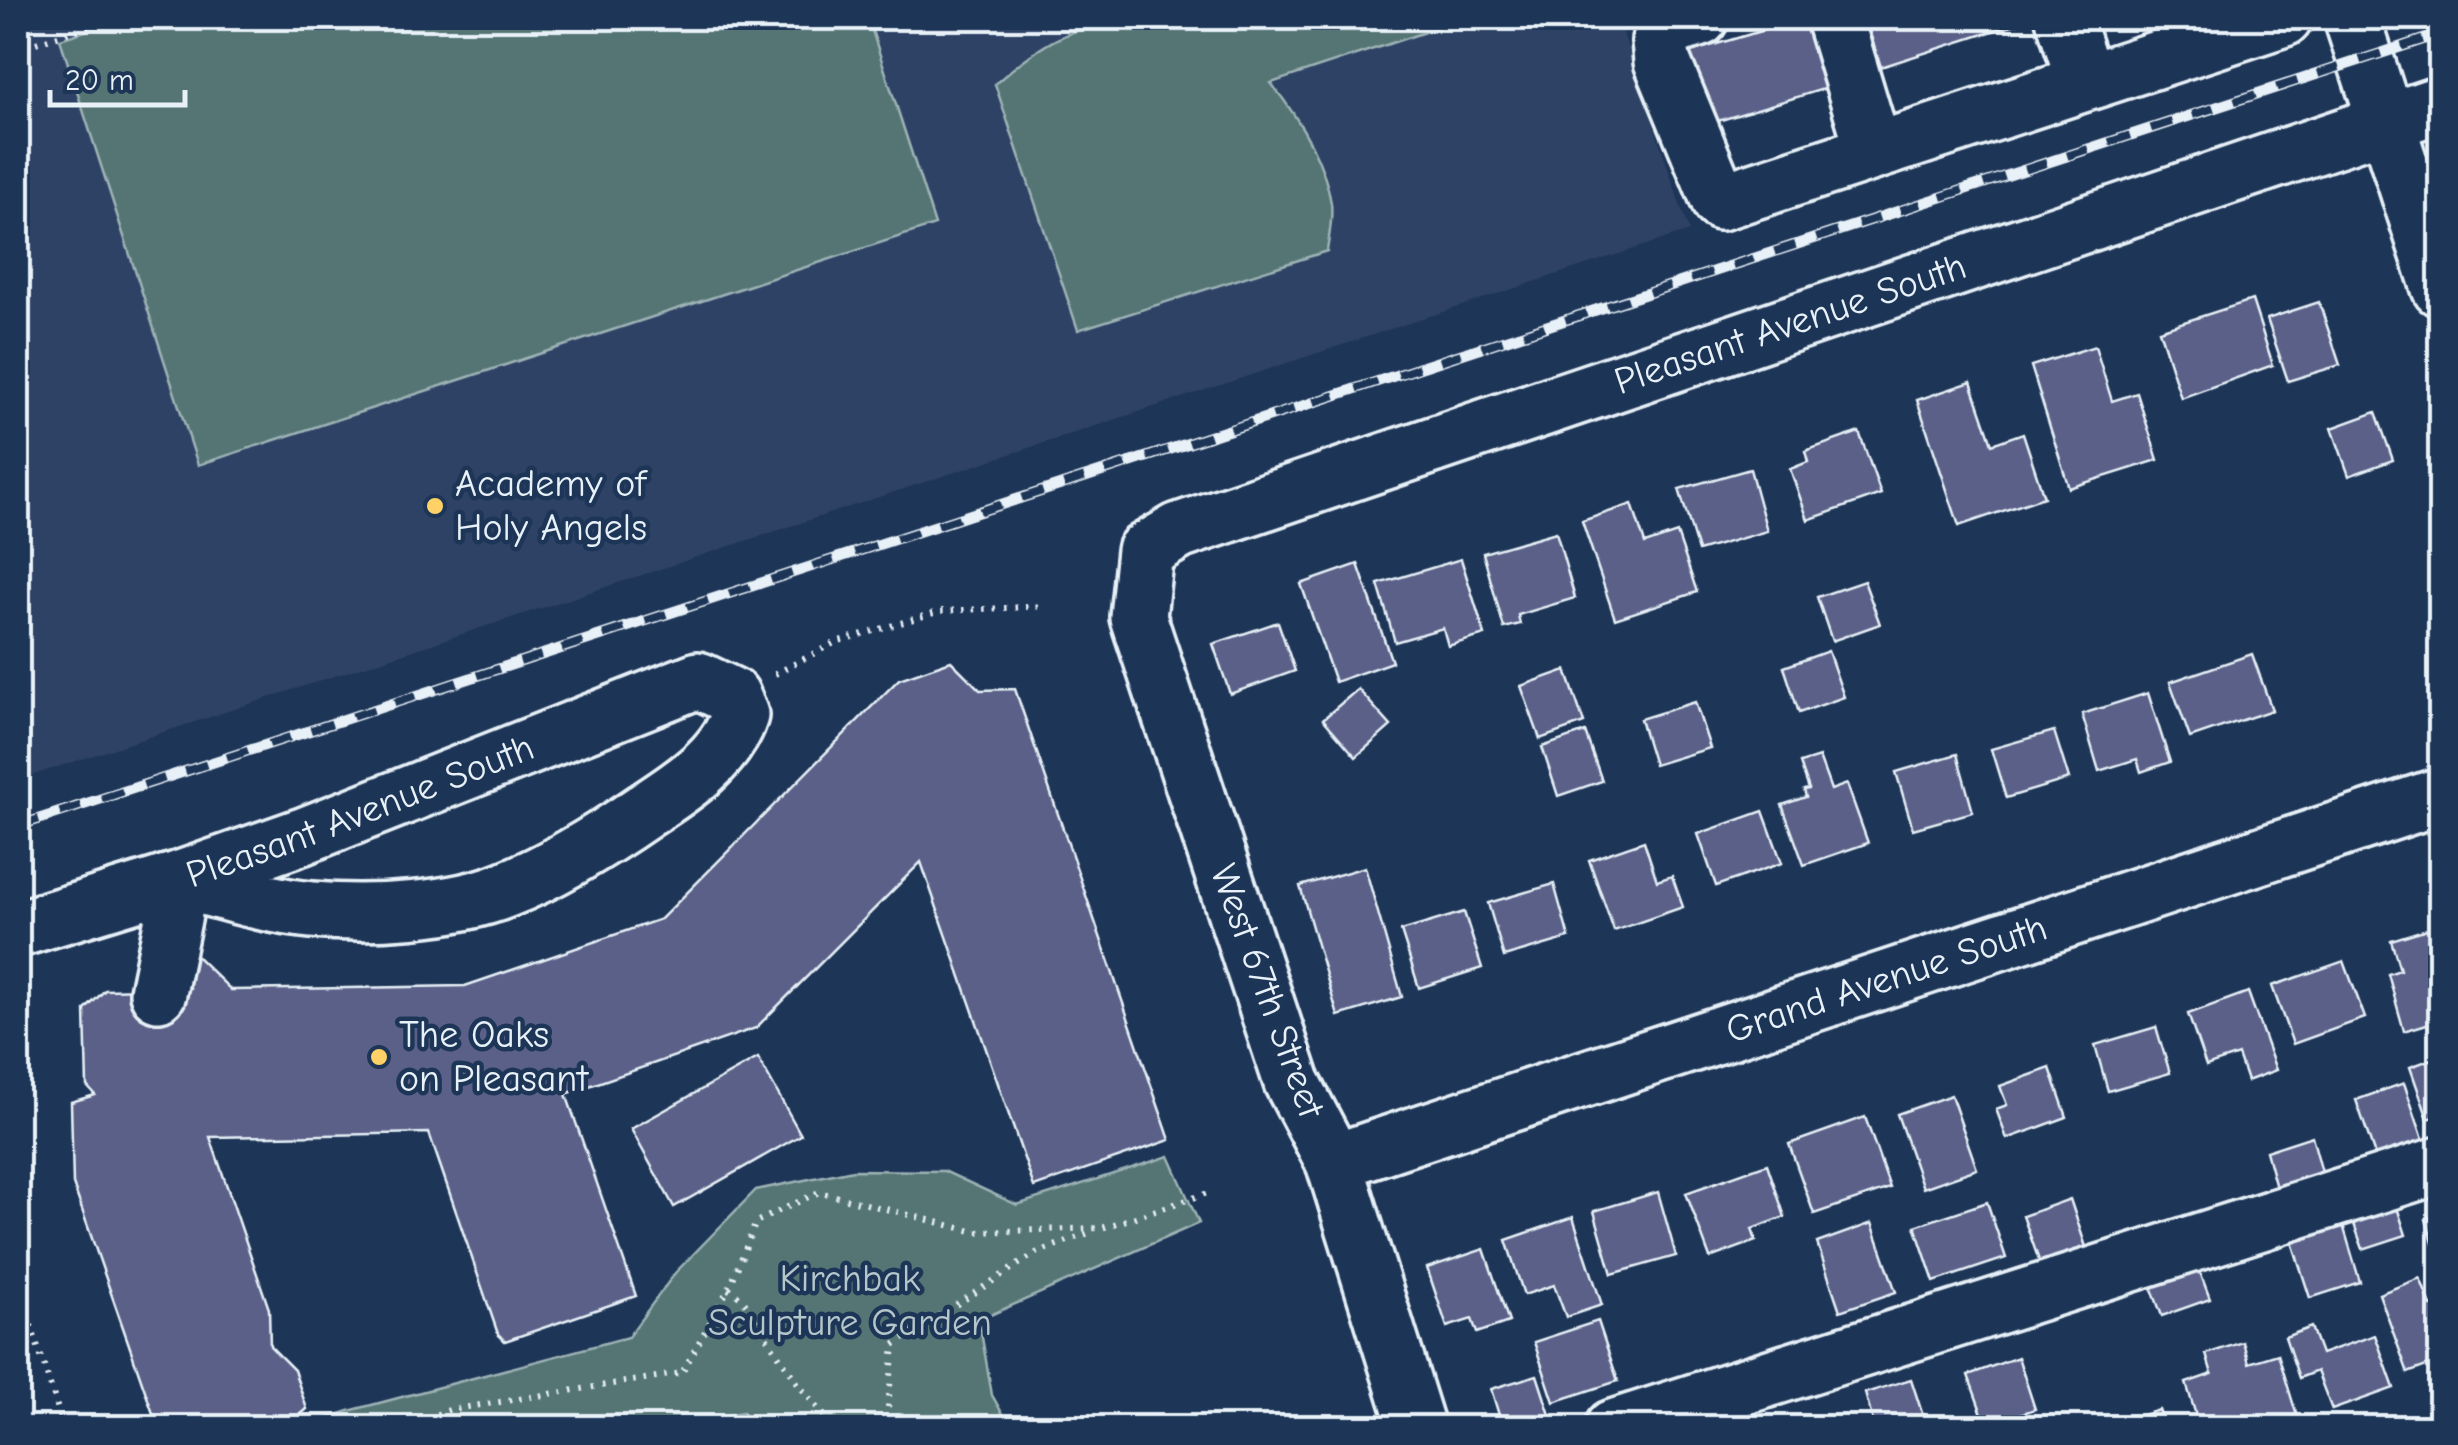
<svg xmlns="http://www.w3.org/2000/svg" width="2458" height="1445" font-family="'Comic Neue',sans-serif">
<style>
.built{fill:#2f4266}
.green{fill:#547574;stroke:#9eb3b6;stroke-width:2.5}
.building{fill:#5a6188;stroke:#e8f1f8;stroke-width:2.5}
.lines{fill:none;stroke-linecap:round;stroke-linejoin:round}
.minor-casing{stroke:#e8f1f8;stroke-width:62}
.path{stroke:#e8f1f8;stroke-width:6;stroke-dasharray:2.5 8;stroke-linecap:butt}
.minor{stroke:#1d3557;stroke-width:55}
.rail-casing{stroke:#e8f1f8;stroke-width:11}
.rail{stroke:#1d3557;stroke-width:8;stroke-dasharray:22;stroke-linecap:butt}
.poi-dot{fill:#ffd166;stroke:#1d3557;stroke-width:4}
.labels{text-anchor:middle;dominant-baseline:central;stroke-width:9;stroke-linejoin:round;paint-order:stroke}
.street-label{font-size:38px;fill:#e8f1f8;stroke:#1d3557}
.poi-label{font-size:38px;fill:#e8f1f8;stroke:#1d3557;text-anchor:start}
.park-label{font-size:38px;fill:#b4c6ca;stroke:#1d3557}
</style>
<rect width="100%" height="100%" fill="#1d3557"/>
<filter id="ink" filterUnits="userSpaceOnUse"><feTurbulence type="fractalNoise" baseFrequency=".01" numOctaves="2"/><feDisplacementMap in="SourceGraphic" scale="20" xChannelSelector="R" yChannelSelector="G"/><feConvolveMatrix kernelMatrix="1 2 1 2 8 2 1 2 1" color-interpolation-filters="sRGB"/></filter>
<g filter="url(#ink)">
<!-- built -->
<polygon class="built" points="18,18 1618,18 1689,231 18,780"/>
<!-- green -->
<g class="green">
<polygon points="126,18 868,18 935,225 198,465 60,39"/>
<path d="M1131,18H1467L1271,83C1298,117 1324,159 1331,203C1333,218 1329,236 1327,251L1078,330L995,84C1035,48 1076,19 1133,24Z"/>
<polygon points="1169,1156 1199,1223 979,1320 992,1395 1010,1427 749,1427 743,1412 656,1428 301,1427 349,1411 628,1337 675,1273 756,1190 853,1170 944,1171 1017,1205"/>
</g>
<!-- building -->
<g class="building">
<polygon points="1805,18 1827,88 1698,127 1676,56"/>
<polygon points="1865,18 2034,18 1881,67"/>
<polygon points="2252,300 2273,365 2181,398 2159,330"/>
<polygon points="2319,302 2340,365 2288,381 2267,319"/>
<polygon points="2095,346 2112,401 2137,393 2158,460 2069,488 2031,366"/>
<polygon points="1971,382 1992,444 2023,433 2044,497 1959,526 1917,400"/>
<polygon points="2376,412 2393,460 2349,476 2332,428"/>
<polygon points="1859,432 1881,494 1808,520 1790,469 1808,462 1805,451"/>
<polygon points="1750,469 1767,531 1698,551 1679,489"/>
<polygon points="1632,504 1645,544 1677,533 1697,592 1615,619 1582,521"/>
<polygon points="1556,532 1575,598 1518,615 1520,624 1504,628 1483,553"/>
<polygon points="1461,559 1485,635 1448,646 1443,628 1395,642 1378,584"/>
<polygon points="1358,564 1392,662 1335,682 1301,584"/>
<polygon points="1864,581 1880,624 1832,641 1817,597"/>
<polygon points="1278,622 1295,671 1230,694 1213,644"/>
<polygon points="1828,651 1844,697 1799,713 1784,667"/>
<polygon points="2252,654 2272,710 2190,738 2170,682"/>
<polygon points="951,661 980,690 1015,689 1170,1140 1034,1187 921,862 756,1028 566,1094 636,1296 505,1341 498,1334 429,1133 210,1137 269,1309 270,1346 294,1370 307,1409 285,1428 158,1428 73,1184 71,1102 95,1095 87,1086 85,1010 105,990 190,988 188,948 231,990 465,986 661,919 899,679"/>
<polygon points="1566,670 1584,723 1540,739 1521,686"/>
<polygon points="1358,689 1391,726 1356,757 1323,719"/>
<polygon points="2148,693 2170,762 2141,772 2137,759 2099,771 2082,714"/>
<polygon points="1695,702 1710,748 1654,765 1640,719"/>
<polygon points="2054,731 2069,779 2006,798 1991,749"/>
<polygon points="1585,732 1602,781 1558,796 1542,747"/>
<polygon points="1957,754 1973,812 1913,829 1896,772"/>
<polygon points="1819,757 1831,790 1847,784 1868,843 1804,865 1782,805 1806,797 1804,790 1809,789 1800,763"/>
<polygon points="1763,811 1782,863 1716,886 1698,834"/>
<polygon points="1644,841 1657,881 1672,876 1683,907 1614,931 1589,860"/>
<polygon points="1365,867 1402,997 1338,1016 1300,886"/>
<polygon points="1554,884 1569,938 1504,957 1488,903"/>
<polygon points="1464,912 1482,968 1419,988 1401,931"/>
<polygon points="2440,925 2440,1020 2404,1031 2388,974 2400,970 2391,940"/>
<polygon points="2344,961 2365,1018 2293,1044 2272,986"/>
<polygon points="2248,992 2276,1070 2247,1081 2238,1055 2206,1066 2188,1014"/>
<polygon points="2156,1027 2170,1073 2108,1091 2095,1045"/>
<polygon points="2440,1056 2440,1115 2428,1119 2410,1067"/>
<polygon points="758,1058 801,1135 674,1207 631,1129"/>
<polygon points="2050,1068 2067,1117 2007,1139 1996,1109 2007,1105 2000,1086"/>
<polygon points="2404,1083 2425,1145 2377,1161 2356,1100"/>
<polygon points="1951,1095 1977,1169 1923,1188 1897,1114"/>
<polygon points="1865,1117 1890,1188 1814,1214 1789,1144"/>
<polygon points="2312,1136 2326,1187 2279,1199 2266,1151"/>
<polygon points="1767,1164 1785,1217 1752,1229 1756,1241 1710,1258 1686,1193"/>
<polygon points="1658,1192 1676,1256 1612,1274 1594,1211"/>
<polygon points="2393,1195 2406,1235 2363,1249 2349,1210"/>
<polygon points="2070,1199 2088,1253 2042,1269 2023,1216"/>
<polygon points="1987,1202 2006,1258 1934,1282 1915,1226"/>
<polygon points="2440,1214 2440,1267 2426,1219"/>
<polygon points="1573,1217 1602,1305 1566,1317 1554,1285 1524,1295 1506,1240"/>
<polygon points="1872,1223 1896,1292 1840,1311 1817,1243"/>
<polygon points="2343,1225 2360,1282 2310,1298 2292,1242"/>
<polygon points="1484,1249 1509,1322 1477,1333 1472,1319 1447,1327 1427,1268"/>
<polygon points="2194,1256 2210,1299 2162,1316 2146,1273"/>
<polygon points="2420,1278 2431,1306 2440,1303 2440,1361 2408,1373 2379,1294"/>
<polygon points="1598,1321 1618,1381 1554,1402 1534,1342"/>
<polygon points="2311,1327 2321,1354 2375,1335 2394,1388 2332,1410 2317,1371 2299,1378 2285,1337"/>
<polygon points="2243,1342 2249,1363 2278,1354 2300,1426 2200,1428 2186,1383 2212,1374 2206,1354"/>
<polygon points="2018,1357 2035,1409 2020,1414 2025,1428 1987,1428 1968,1375"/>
<polygon points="1537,1375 1554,1427 1503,1428 1491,1389"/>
<polygon points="1911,1379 1925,1422 1909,1428 1875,1428 1865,1393"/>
<polygon points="2159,1410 2165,1428 2103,1428 2103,1427"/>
</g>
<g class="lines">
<defs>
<g id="minor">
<polyline points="1700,18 1672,27 1660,41 1662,61 1720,202 2284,18"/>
<polyline points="1834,18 1874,151"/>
<polyline points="2064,18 2085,81"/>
<polyline points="2352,18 2440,288"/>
<path id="s1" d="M18,929L178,880L303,836L698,680L732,696L740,715C726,758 683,786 646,810C604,839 555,870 507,889C454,911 369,915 312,910C267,906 222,891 178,880"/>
<polyline points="158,993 174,914 167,883"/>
<path id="s2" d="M1334,1162L2440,796"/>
<path id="s3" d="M1417,1428L1334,1162L1292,1082L1138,617L1145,551L1179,531L2440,104"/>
<polyline points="1613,1428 2440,1165"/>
</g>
</defs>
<!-- minor casing -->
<use href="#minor" class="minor-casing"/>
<!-- path -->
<g class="path">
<polyline points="36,43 113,18"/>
<polyline points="775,674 836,642 941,611 1046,606"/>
<polyline points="18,1285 64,1428"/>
<path d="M728,1289C753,1303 751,1317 767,1338C788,1369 809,1403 837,1428"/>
<polyline points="397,1428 449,1410 682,1373 731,1284 756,1222 819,1192 976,1232 1102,1228 1211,1192"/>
<polyline points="886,1428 894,1345 1036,1253 1094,1231"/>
</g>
<!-- minor -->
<use href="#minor" class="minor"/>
<defs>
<polyline id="rail" points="18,826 2440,34"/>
</defs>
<!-- rail casing -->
<use href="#rail" class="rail-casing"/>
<!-- rail -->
<use href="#rail" class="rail"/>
</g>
</g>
<!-- markers -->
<g class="poi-dot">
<circle cx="435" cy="506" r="10"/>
<circle cx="379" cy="1057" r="10"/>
</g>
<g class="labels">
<!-- street labels -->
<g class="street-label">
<text stroke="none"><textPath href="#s3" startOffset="1610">Pleasant Avenue South</textPath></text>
<text stroke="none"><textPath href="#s1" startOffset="362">Pleasant Avenue South</textPath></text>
<text stroke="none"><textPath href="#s2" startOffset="582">Grand Avenue South</textPath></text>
<text transform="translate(1267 991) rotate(70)">West 67th Street</text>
</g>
<!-- poi labels -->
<g class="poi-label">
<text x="455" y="484">Academy of<tspan x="455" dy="44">Holy Angels</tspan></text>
<text x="399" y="1035">The Oaks<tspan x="399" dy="44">on Pleasant</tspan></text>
</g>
<!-- park labels -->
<g class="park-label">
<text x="850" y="1279">Kirchbak<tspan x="850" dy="44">Sculpture Garden</tspan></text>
</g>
</g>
<!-- margin -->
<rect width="2458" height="1445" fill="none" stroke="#1d3557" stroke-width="60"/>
<rect x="30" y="30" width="2398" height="1385" fill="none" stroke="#e8f1f8" stroke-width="4" filter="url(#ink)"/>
<!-- scale -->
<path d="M50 90v15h135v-15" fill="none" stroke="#e8f1f8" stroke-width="5"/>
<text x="65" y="90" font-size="30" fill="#e8f1f8" stroke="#1d3557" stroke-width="8" paint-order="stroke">20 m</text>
</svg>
